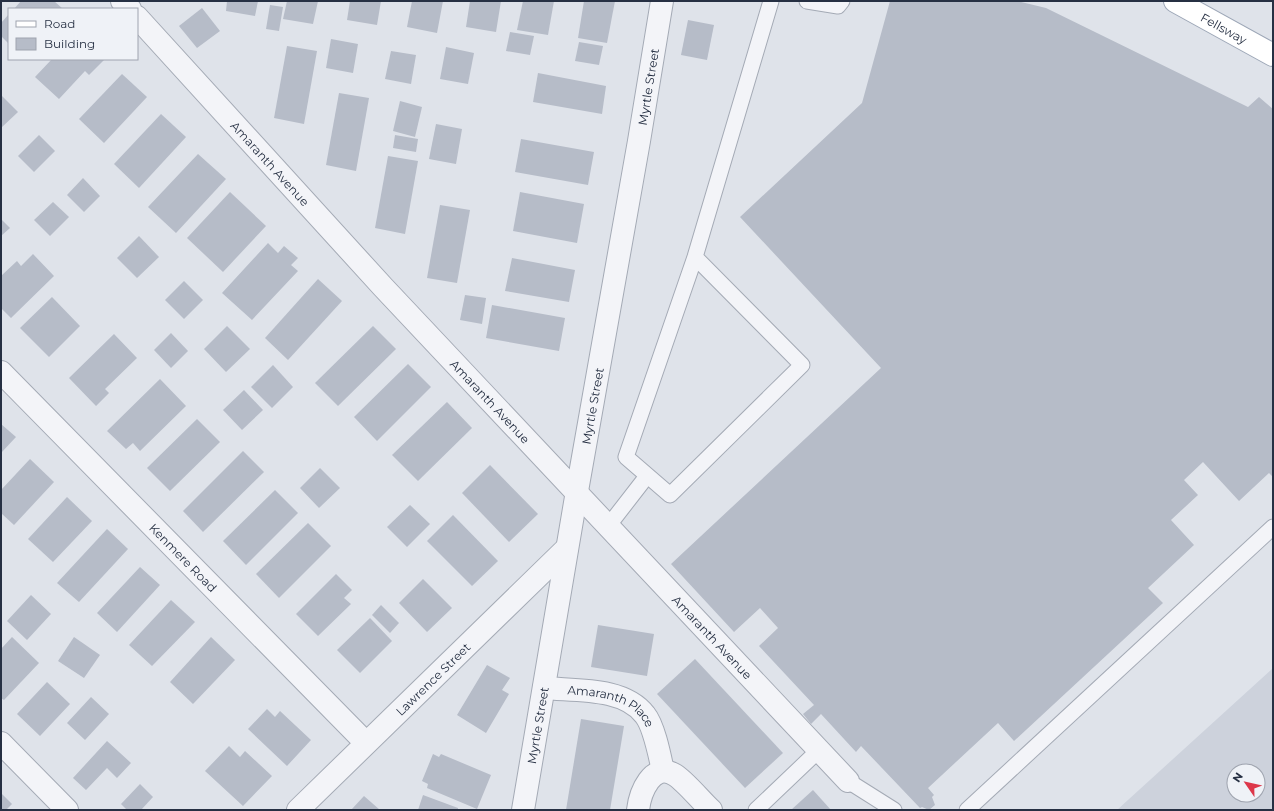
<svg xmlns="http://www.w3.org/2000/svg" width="1274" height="811" font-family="Montserrat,sans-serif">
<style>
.built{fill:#cdd2dc;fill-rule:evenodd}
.building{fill:#b6bcc8}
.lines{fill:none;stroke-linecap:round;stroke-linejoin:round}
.service-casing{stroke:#a4aab5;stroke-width:17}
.minor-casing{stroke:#a4aab5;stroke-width:24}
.tertiary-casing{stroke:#a4aab5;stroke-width:24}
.primary-casing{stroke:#9da7b7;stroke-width:24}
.service{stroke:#f3f4f8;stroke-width:15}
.minor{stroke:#f3f4f8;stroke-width:22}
.tertiary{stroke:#f3f4f8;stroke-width:22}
.primary{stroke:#fff;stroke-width:22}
.labels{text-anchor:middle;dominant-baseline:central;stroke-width:3.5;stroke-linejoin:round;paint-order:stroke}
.street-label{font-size:12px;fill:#263043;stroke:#eff2f7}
</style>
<rect width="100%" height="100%" fill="#dfe3ea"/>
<!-- built -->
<path class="built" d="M1273,668V810H1117ZM1234,771H1258V795H1234Z"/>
<!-- building -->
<g class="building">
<polygon points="21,1 54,1 63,9 14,9"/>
<polygon points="227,1 258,1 255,16 226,11"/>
<polygon points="287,1 318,1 313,24 283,19"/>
<polygon points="350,1 381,1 377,25 347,20"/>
<polygon points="412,1 443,1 437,33 407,27"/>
<polygon points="470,1 501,1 496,32 466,27"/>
<polygon points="523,1 554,1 548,35 517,30"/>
<polygon points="584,1 615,1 607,43 578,38"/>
<polygon points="890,1 1017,1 1046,8 1248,107 1259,97 1273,109 1273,477 1269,473 1239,501 1203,462 1184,480 1198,495 1171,520 1194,545 1148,588 1163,603 1014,741 998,723 928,788 934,795 932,797 935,805 929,810 922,807 920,808 861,746 856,752 821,714 811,724 803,714 814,705 759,646 778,628 760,608 734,632 671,564 881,368 740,217 862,103"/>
<polygon points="270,5 283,7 279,31 266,29"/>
<polygon points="202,8 220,31 197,48 179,26"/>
<polygon points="9,14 9,44 1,36 1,23"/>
<polygon points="688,20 714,25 707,60 681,55"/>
<polygon points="510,32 534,36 530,55 506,51"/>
<polygon points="331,39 358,44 353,73 326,68"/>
<polygon points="579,42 603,46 599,65 575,61"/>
<polygon points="287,46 317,51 304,124 274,118"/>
<polygon points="446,47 474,53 468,84 440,79"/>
<polygon points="391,51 416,55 411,84 385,79"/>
<polygon points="52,59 105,59 89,75 85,71 59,99 35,77"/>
<polygon points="538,73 606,86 602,114 533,102"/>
<polygon points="122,74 147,97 104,143 79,119"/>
<polygon points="339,93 369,98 356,171 326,165"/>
<polygon points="1,95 18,112 1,128"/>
<polygon points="400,101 422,107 415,137 393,131"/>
<polygon points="161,114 186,137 139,188 114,164"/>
<polygon points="436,124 462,129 456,164 429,159"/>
<polygon points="39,135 55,151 34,172 18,156"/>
<polygon points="395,135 418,139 416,152 393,148"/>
<polygon points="521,139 594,152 588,185 515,172"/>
<polygon points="198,154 226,179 176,233 148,207"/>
<polygon points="388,156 418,161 405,234 375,228"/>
<polygon points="83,178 100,196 84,212 67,195"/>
<polygon points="230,192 266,226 223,272 187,238"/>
<polygon points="520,192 584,204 577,243 513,231"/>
<polygon points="53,202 69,217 50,236 34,220"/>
<polygon points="440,205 470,210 457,283 427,278"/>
<polygon points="1,219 10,228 1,236"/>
<polygon points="139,236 159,257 137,278 117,258"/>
<polygon points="268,243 278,253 284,246 298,258 291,265 298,271 252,320 222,293"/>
<polygon points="33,254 54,276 11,318 1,308 1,276 17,261 21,266"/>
<polygon points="512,258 575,270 569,302 505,291"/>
<polygon points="318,279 342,301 288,360 265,338"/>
<polygon points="184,281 203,300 184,319 165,300"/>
<polygon points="465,295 486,298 482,324 460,320"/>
<polygon points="52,297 80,326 49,357 20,328"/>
<polygon points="492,305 565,318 559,351 486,338"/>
<polygon points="227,326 250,349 226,372 204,349"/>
<polygon points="373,326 396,349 338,406 315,383"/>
<polygon points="171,333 188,351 171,368 154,350"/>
<polygon points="114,334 137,358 105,389 109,393 96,406 69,378"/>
<polygon points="408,364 431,387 377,441 354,417"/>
<polygon points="273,365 293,387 272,408 251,387"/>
<polygon points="160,379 186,406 140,451 133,443 126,449 107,431"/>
<polygon points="244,390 263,410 242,430 223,410"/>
<polygon points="447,402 472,428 418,481 392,455"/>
<polygon points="197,419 220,442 170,491 147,468"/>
<polygon points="1,424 16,437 1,453"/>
<polygon points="243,451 264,472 203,532 183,511"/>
<polygon points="30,459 54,482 14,525 1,513 1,490"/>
<polygon points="490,465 538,514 509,542 462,493"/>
<polygon points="320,468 340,488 319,508 300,488"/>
<polygon points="275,490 298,513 246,565 223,541"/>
<polygon points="67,497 92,521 53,562 28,539"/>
<polygon points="410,505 430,524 407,547 387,527"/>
<polygon points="453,515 498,561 472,586 427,541"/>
<polygon points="308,523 331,546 279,598 256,574"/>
<polygon points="107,529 128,549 79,602 57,583"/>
<polygon points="140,567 160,585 117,632 97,613"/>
<polygon points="336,574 352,590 344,598 351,604 318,636 296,614"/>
<polygon points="423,579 452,608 427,632 399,603"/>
<polygon points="31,595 51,614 27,640 7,621"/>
<polygon points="171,600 195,622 152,666 129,645"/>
<polygon points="381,605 399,623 390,633 372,615"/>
<polygon points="370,618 392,641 360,673 337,650"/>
<polygon points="598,625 654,634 647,676 591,667"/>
<polygon points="12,637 39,663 4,700 1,698 1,649"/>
<polygon points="74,637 100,655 84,678 58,661"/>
<polygon points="211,637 235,660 193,704 170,682"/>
<polygon points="695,659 783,753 745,788 657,694"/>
<polygon points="487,665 510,678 502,690 509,694 486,733 457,715"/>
<polygon points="47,682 70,704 40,736 17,714"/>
<polygon points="91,697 109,714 85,740 67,723"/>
<polygon points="267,709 275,717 280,711 311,740 287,766 248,729"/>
<polygon points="581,719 624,726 610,810 566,810"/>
<polygon points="107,741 131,763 117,778 107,768 86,790 73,778"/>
<polygon points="229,746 240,757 245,751 272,776 243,806 205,771"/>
<polygon points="433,754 439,757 441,754 491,775 477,809 427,788 428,784 422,781"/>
<polygon points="140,784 153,797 141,810 127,810 121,804"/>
<polygon points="813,790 831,810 791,810"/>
<polygon points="1,793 12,804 6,810 1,810"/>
<polygon points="423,795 458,808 458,810 418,810"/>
<polygon points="364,796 380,810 351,810"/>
</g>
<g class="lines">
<defs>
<g id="service">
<polyline points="807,1 838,6 842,1"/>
<polyline points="695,257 802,365 670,495 626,457 695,257 771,1"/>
<polyline points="609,525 647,476"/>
<polyline points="848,781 894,810"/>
<polyline points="756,810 819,750"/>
<polyline points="967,810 1273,527"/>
</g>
<g id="minor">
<polyline points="122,1 130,9"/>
<path id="s1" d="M137,17L383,287L848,781"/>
<path id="s2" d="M1,372L366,743"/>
<path id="s3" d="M544,688C576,691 624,687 645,715C654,726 660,757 663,771"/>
<polyline points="1,743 67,810"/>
<path id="s4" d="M298,810L567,548"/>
<path d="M638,810C640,793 652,761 675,775C686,782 701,801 711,810"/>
</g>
<g id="tertiary">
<path id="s5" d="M523,810L577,491L639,141L662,1"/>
</g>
<g id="primary">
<path id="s6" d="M1175,1L1273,55"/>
</g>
</defs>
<!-- service casing -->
<use href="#service" class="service-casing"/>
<!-- minor casing -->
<use href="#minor" class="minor-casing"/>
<!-- tertiary casing -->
<use href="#tertiary" class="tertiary-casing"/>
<!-- primary casing -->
<use href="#primary" class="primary-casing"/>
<!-- service -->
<use href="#service" class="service"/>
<!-- minor -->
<use href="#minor" class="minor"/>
<!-- tertiary -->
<use href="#tertiary" class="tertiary"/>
<!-- primary -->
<use href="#primary" class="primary"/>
</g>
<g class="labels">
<!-- street labels -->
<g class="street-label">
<text stroke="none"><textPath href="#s6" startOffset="56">Fellsway</textPath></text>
<text stroke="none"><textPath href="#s5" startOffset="734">Myrtle Street</textPath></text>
<text stroke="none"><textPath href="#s1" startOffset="198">Amaranth Avenue</textPath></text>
<text stroke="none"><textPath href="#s1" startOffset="522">Amaranth Avenue</textPath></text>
<text stroke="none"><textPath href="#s5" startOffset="410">Myrtle Street</textPath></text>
<text stroke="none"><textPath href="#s2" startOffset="260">Kenmere Road</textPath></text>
<text stroke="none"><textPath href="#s1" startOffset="846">Amaranth Avenue</textPath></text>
<text stroke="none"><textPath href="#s4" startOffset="188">Lawrence Street</textPath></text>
<text stroke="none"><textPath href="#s3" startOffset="72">Amaranth Place</textPath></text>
<text stroke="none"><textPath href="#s5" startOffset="86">Myrtle Street</textPath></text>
</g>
</g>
<!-- border -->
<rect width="1274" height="811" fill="none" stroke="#263043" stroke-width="4"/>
<!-- legend -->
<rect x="8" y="8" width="130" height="52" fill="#eff2f7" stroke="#9fa4af"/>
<rect x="16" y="21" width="20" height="6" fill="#ffffff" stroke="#9fa4af"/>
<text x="44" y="28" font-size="12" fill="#263043">Road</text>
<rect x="16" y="38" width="20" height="12" fill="#b6bcc8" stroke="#9fa4af"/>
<text x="44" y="48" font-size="12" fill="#263043">Building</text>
<!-- north arrow -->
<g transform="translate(1246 783) rotate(304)"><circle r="19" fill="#eff2f7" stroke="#9fa4af"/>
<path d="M0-3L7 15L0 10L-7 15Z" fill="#dd374a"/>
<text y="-6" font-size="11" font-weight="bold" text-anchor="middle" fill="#263043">N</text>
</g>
</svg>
